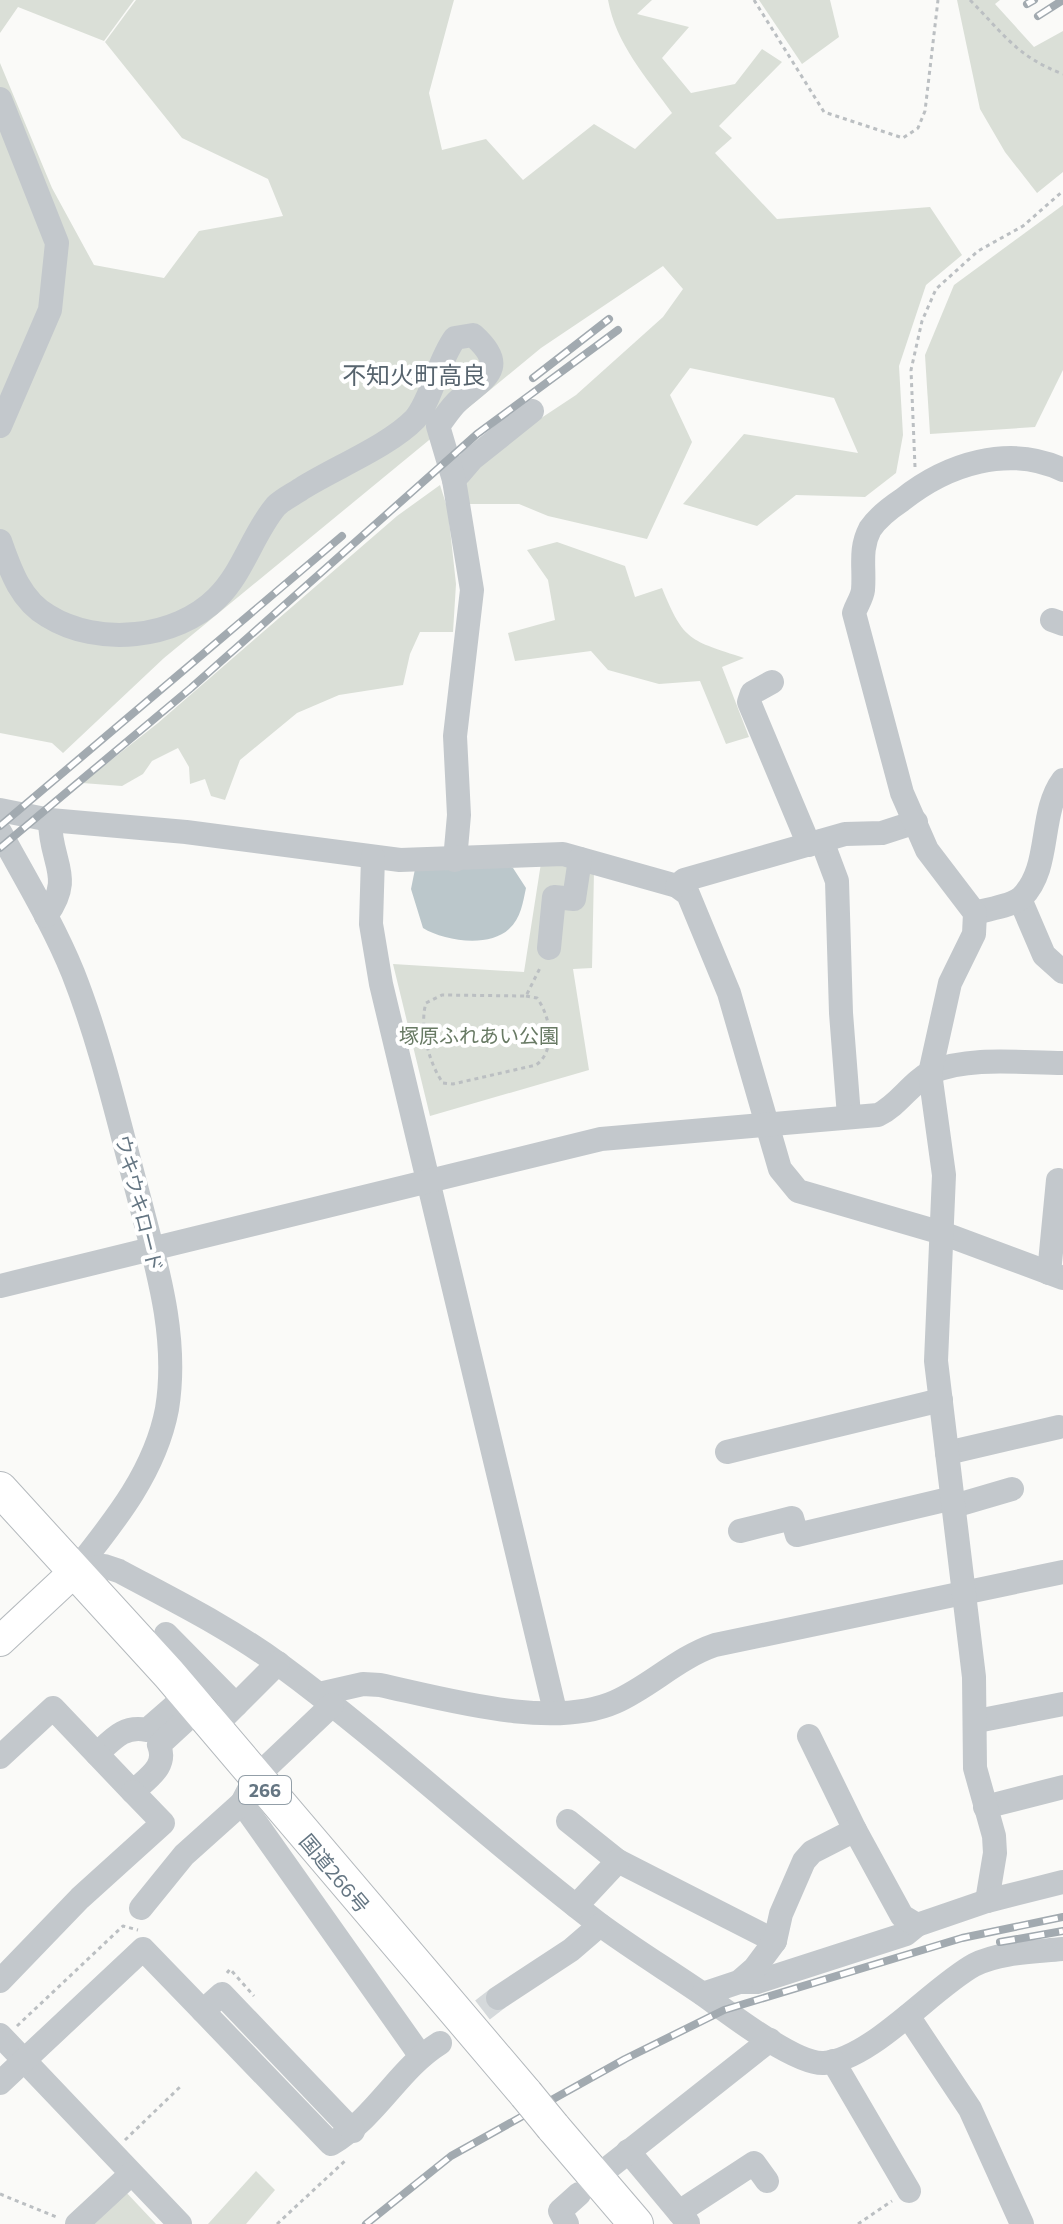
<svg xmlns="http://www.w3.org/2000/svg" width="1063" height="2224" font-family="Commissioner,'Noto Sans JP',sans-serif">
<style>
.green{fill:#dadfd7}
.water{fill:#bbc7cb}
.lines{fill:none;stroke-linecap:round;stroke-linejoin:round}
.minor-tunnel{stroke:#d5d9db;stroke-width:24;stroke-dasharray:24 12;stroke-linecap:butt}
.major-casing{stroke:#b5babe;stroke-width:32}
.highway-casing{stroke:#b4b9bd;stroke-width:36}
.path{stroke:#bbbfc2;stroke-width:3;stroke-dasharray:4 4;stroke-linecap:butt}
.minor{stroke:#c3c8cc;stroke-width:24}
.major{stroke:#fff;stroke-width:30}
.highway{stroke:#fff;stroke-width:34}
.rail-casing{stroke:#a2aab0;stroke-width:8}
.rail{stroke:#fff;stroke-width:5;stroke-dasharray:15;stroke-linecap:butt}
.highway-bridge-casing{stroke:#b4b9bd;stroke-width:36;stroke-linecap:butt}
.highway-bridge{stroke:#fff;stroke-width:34}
.labels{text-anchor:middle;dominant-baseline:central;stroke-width:8;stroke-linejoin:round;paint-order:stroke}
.shield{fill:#fff;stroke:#939fa8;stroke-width:2}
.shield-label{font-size:18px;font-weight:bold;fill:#657683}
.park-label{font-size:20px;fill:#687a64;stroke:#fff}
.street-label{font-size:20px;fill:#657683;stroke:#fff}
.quarter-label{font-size:24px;fill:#57646e;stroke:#fff}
</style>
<rect width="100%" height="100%" fill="#fafaf8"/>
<!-- green -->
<g class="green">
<polygon points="0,0 134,0 104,41 18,7 0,33"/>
<path d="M136,0H454L429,93L442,150L486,139L523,180L594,124L635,149L672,113C646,77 616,44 608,0H652L637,14L689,27L662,58L691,93L735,84L762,49L782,62L719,126L732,138L715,153L777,219L930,207L962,255L926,285L899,366L903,435L896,473L865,497L796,495L757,526L683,504L744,434L858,453L834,398L690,368L670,395L692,442L647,539L548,516L519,504H464L448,511L456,584L453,632H420L410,654L403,685L339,695L297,713L240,760L225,800L211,796L205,779L190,784L189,767L178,748L152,761L143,774L122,786L82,783L158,723L397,516L440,485L448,510L463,503L468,479L484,456L576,395L663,317L683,289L663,266L541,348L164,658L63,753L52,743L0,733V63L52,188L94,265L164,278L199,231L283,216L268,179L182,138L105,42Z"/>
<polygon points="759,0 830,0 839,37 802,64"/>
<polygon points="957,0 1000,0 995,4 1034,47 1063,31 1063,172 1037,193 1005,152 980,109"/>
<polygon points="1063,205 1063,370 1035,427 930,434 925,355 954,285"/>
<path d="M557,542L625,566L635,597L662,588C684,642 690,640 744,658L722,667L749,737L726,744L700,681L659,684L608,670L591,651L515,661L508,633L555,620L548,580L527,550Z"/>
<polygon points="556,862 594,871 592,968 573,969 589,1070 430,1116 393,964 524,972 541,863"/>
<polygon points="256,2171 275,2190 246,2224 208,2224"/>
<polygon points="123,2189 156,2224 88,2224"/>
</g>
<!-- water -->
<path class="water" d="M504,864L513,868L526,888C523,902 521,918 509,929C489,948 444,941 423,928L411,889L415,869Z"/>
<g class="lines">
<!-- minor-tunnel -->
<polyline class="minor-tunnel" points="454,2032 498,1998"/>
<defs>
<polyline id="major" points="0,1641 75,1571"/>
<g id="highway">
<polyline points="0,1489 169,1674 526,2094"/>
<polyline points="553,2127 636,2224"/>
</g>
</defs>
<!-- major casing -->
<use href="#major" class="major-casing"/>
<!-- highway casing -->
<use href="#highway" class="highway-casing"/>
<!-- path -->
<g class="path">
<polyline points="754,0 824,112 903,138 918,128 925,111 938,0"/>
<path d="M970,0C1003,33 1017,57 1063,74"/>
<polyline points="915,467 911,370 922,321 936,289 978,251 1023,226 1063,191"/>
<path d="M526,996L537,998C551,1017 556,1051 536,1065L453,1084L443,1083C429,1064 419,1025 426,1003L442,995L526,996L541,966"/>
<polyline points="227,1973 230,1969 254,1996"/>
<polyline points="17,2026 123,1926 138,1930"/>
<polyline points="125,2140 181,2086"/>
<polyline points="0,2194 59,2218"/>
<polyline points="277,2224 346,2160"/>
<polyline points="858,2224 892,2201"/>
</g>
<!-- minor -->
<g class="minor">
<polyline points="0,99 57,243 50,310 0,426"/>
<polyline points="454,480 472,459 532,411"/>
<path d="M0,541C10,569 20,600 48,616C98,647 176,639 217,598C243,573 253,533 276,506C283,499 294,494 301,489C334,468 389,446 415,419C431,401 438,361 455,338L473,335C510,368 484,378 459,400C451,407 445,417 438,426L454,480L472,590L455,736L459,815L455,860"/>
<polyline points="1052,620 1063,624"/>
<polyline points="772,682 752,693 749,702 809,845"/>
<polyline points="0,810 50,820 186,832 400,860 563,854 677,886 688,894 729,993 780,1169 798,1191 942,1233 1063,1278"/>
<path d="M0,832C25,878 53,924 73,973C101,1044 118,1120 138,1194C156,1264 179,1336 167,1409C155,1472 114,1522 75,1571"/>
<polyline points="822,841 837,881 841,1013 849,1116"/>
<polyline points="373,857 371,924 381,984 555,1711"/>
<polyline points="677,886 684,880 845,834 882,833 916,822"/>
<polyline points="1020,899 1044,955 1063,972"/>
<path d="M975,913C988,909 1013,906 1022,897C1052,867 1038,814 1063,780"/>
<path d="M46,916C75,876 50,864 50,820"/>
<polyline points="549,948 554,897 574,899 580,859"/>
<polyline points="1049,1273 1058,1180"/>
<path d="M0,1286L601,1139L878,1115C899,1105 912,1081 932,1072C970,1056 1022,1063 1063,1063"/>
<polyline points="727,1452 941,1400"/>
<polyline points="947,1453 1059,1427"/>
<polyline points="954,1506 1012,1489"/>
<polyline points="740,1531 792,1518 797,1535 953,1498"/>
<path d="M75,1571L104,1566L119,1571C173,1600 230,1628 280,1665C390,1746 490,1841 599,1924C633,1949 669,1971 704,1995C727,2012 796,2065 824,2063C871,2060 932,1988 974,1965C1000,1952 1035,1952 1063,1949"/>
<polyline points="166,1634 236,1705"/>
<path d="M319,1694L363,1684L380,1685C445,1699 552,1730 615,1702C651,1686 677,1658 715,1645L1063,1572"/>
<polyline points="332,1705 255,1778 242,1803 420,2055"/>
<polyline points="226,1715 278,1663"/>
<polyline points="977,1721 1063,1704"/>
<polyline points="809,1736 855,1830"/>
<path d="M97,1754C113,1739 124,1725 147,1730L186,1696"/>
<path d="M0,1757L53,1708L133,1792C147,1778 168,1767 159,1745L198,1709"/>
<polyline points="985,1807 1063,1787"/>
<polyline points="568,1821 618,1861 775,1941"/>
<path d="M987,1901L995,1853L994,1836L975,1768L974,1677L936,1361L944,1175L930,1073L950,983L974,934L975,913L927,850L902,793L854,613C857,604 862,598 863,590C865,568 859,550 870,529C878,517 890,508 902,500C947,464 1009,444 1063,470"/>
<polyline points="576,1906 618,1861"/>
<polyline points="141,1908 184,1855 242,1803"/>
<polyline points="0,1981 80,1898 163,1823 133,1792"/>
<polyline points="739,1982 757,1982 906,1934 917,1925"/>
<polyline points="703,1994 739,1982 755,1968 775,1941 781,1914 804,1861 812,1852 855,1830 902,1916 917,1925 987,1901 1063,1882"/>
<polyline points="498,1998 571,1950 600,1925"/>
<path d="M203,2011L331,2144C379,2115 397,2070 440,2043"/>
<polyline points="908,2016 970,2109 1022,2224"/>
<polyline points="0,2035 180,2224"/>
<polyline points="833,2061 909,2191"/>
<polyline points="0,2083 143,1949 203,2011 222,1994 353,2131"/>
<polyline points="628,2151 688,2223"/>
<polyline points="608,2168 770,2040"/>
<polyline points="679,2212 754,2163 767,2181"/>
<polyline points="77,2224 131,2174"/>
<polyline points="567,2224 560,2211 579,2194"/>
</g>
<!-- major -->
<use href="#major" class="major"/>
<!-- highway -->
<use href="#highway" class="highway"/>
<defs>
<g id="rail">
<polyline points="1027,4 1034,0"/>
<polyline points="1038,16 1063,0"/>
<polyline points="533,378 609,319"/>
<polyline points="0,826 342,536"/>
<polyline points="0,848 191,688 477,434 618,330"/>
<polyline points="1000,1942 1063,1931"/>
<polyline points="366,2224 451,2156 625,2059 724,2010 962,1938 1063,1917"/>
</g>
</defs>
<!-- rail casing -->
<use href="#rail" class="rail-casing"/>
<!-- rail -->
<use href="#rail" class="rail"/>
<defs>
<polyline id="highway-bridge" points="526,2094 553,2127"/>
</defs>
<!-- highway-bridge casing -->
<use href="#highway-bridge" class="highway-bridge-casing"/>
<!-- highway-bridge -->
<use href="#highway-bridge" class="highway-bridge"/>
</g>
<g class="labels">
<!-- shield labels -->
<rect class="shield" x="239" y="1776" width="52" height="28" rx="6"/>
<g class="shield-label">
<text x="265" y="1790">266</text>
</g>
<!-- park labels -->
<g class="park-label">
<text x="479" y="1035">塚原ふれあい公園</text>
</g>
<!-- street labels -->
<g class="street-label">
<text transform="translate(140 1203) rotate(76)">ウキウキロード</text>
<text transform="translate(335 1873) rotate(50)">国道266号</text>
</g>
<!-- quarter labels -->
<g class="quarter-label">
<text x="414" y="374">不知火町高良</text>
</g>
</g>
</svg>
